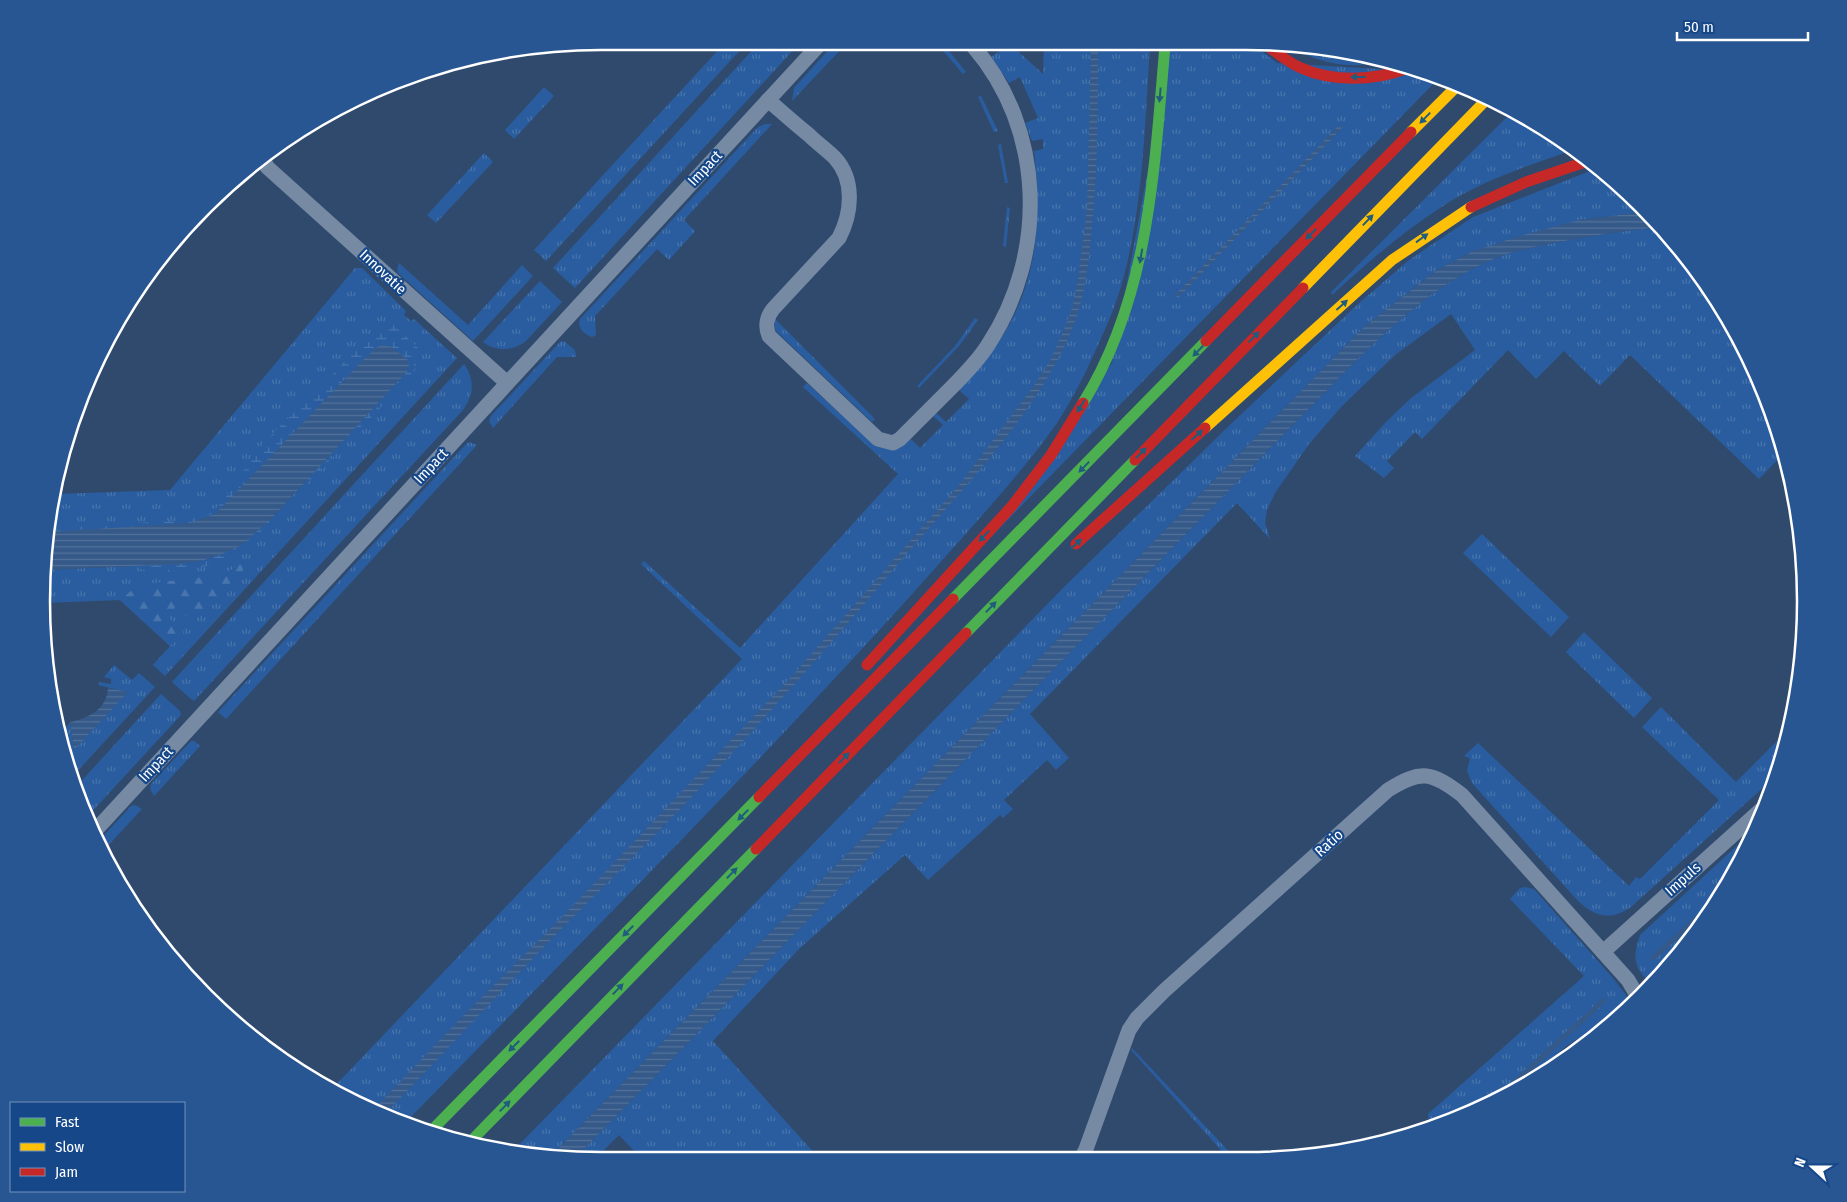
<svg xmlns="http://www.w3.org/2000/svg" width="1847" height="1202" font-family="'Fira Sans Condensed',sans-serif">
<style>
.grass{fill:url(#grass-tufts)}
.forest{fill:url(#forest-firs)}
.wetland{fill:url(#wetland-marsh)}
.water{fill:url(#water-rules)}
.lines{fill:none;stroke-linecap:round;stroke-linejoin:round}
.stream{stroke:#355988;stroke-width:5}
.street{stroke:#778aa4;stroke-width:15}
.fast{stroke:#4caf50;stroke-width:11}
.slow{stroke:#ffc107;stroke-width:11}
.jam{stroke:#c62828;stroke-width:11}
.oneway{fill:#205c7e}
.labels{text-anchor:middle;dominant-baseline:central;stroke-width:4.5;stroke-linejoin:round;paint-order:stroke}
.street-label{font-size:15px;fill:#fff;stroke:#154789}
.rim{fill:none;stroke:#fff;stroke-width:2.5}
</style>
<defs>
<pattern id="grass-tufts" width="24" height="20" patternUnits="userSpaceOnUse" patternTransform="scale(1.25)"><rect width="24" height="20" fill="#295d9f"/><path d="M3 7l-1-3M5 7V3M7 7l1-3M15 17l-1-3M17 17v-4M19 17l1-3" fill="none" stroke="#4975ad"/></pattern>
<pattern id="forest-firs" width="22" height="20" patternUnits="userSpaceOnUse" patternTransform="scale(1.25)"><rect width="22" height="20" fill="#295d9f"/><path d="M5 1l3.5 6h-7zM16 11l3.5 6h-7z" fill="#4975ad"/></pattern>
<pattern id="wetland-marsh" width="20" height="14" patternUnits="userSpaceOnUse" patternTransform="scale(1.25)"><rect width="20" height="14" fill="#295d9f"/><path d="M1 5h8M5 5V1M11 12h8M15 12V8" fill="none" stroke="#4975ad"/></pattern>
<pattern id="water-rules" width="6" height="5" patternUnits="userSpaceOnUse" patternTransform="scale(1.25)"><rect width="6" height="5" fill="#355988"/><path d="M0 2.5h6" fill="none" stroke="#53729a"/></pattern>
</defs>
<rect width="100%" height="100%" fill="#304a6e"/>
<!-- grass -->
<g class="grass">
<polygon points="722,46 744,46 546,261 534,250"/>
<polygon points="756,46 797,46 575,288 553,268"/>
<polygon points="832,46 844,46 792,101 794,88"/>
<polygon points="939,46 945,46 966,72 963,74"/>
<path d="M1001,46H1012L1043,74L1044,46H1150C1144,134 1143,239 1109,320C1094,355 1078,391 1057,423C1031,460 1001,494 971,528C930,574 890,619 848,664C704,820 553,971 405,1123L387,1118L331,1090L742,659L641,564L644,561L740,648L898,474L803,387L807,383L872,443C886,451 899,450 911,439L920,448L943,425L933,416L936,413L946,422L969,399L959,390C972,376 985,362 996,346C1038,286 1042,221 1034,151L1043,149V139L1032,141L1025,123L1038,118L1020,77L1009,83L991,57L1003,49Z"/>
<polygon points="1171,46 1255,46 1277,63 1413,71 1439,78 982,546 1112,363"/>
<path d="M1289,46H1319L1379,62C1346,70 1317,62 1289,46Z"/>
<polygon points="544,87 554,96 514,139 505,130"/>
<polygon points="981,96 998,131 994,132 978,97"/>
<path d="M1514,110L1526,116L1573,150C1527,166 1480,181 1440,208C1401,233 1366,264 1332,295L1331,292Z"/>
<path d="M765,124H772L684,220L695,231L669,260L657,249L595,316L596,335L592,337C584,334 577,328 580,319L758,127Z"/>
<polygon points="1001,144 1008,183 1005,183 998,145"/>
<polygon points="484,153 493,162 436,223 427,215"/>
<polygon points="1598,168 1615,180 1644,212 1579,220 1471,252 1437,270 1365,326 551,1156 528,1156 512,1152 1066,585 1234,421 1358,304 1409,260 1473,217"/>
<polygon points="1007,207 1010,208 1006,247 1003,246"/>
<path d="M1659,227L1690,260L1748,353L1785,452L1759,479L1630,355L1600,386L1564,351L1536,379L1508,350L1422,439L1415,432L1387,461L1394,468L1384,478L1355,456L1386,422L1410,399L1475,350L1451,314L1395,355L1342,406L1309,444L1275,493L1267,510L1265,523L1270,539L1237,503L1030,714L1069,758L1056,770L1047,760L1004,800L1013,809L1003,818L1000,815L928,880L905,855L800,948L713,1041L818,1157H640L619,1135L598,1156H577L1332,385C1377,339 1435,282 1496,258C1510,252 1528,249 1543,245C1582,237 1620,231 1659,227Z"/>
<polygon points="399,263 468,325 522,265 533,276 473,341 398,273 397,270"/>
<polygon points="355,268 362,268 406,311 404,315 411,321 414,319 457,358 165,676 153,665 170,646 120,600 42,603 42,570 178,564 270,520 406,373 224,505 201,520 49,532 56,494 170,490"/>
<path d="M540,281L562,302L525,342C511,351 497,352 483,342Z"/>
<polygon points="975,318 978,320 959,346 919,388 917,386 955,346"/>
<polygon points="775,319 875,419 872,422 777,332 775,329"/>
<polygon points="564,341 575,350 576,357 557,357 493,428 489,421 491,416 560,342"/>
<path d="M464,364C475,380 474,394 463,410L194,701L191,699L172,682Z"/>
<polygon points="469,442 477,445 226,719 218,712 466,444"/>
<polygon points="1482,534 1569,617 1551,637 1463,553"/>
<polygon points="1584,632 1652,698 1634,718 1566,652"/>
<polygon points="114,665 132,680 139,673 155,687 71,778 59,737 70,722 74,749 127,692 98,685 100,682 111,684 111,679 104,677"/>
<polygon points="161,694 180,711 181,715 86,818 75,788"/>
<path d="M1661,707L1736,782L1788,730L1777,775L1631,907C1611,921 1595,917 1578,901L1472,783L1467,771L1470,758L1464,756L1478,743L1629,886L1636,877L1640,879L1719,800L1642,727Z"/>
<polygon points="191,741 194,741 200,746 154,796 150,789 151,784"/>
<polygon points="135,805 142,809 103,851 98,842 131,806"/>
<path d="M1753,831L1731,881L1667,970L1651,984C1634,968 1632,958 1640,935Z"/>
<polygon points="1525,887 1534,889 1613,978 1632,1003 1597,1036 1585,1036 1577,1039 1565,1047 1525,1083 1494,1103 1430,1127 1428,1114 1584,976 1510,899 1520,888"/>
<polygon points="1132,1048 1236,1159 1229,1159 1131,1050"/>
</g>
<!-- forest -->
<polygon class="forest" points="244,561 248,565 193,622 176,607 168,617 184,632 170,646 120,600 138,585 219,575 233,569"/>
<!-- wetland -->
<g class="wetland">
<polygon points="393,324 419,349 417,363 412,375 305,486 303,484 309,473 226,508 193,525 48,538 50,528 189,520 211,513 220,504 263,444 275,431 325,383 366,338 382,326"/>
<path d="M271,518C264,536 240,553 223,561C209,568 164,573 149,572C145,571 139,568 135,566L138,563Z"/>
</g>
<!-- water -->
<g class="water">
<path d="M1091,46H1098C1098,106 1098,167 1092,227C1089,263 1085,298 1071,332C1036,415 962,489 904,557C838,636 770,713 700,788C648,844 593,896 540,951C487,1006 436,1062 383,1116L372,1111L458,1021L562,917L792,676L959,485L1033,387L1051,359L1063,332L1072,308L1078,279L1087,208Z"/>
<polygon points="1339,125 1342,128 1178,298 1175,295"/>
<path d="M1644,212L1659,227C1620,231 1582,237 1543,245C1528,249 1510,252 1496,258C1435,282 1377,339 1332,385L577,1156H551L1365,326L1437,270L1471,252L1516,237L1579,220Z"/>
<polygon points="383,345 392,347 408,360 409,366 406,373 270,520 240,546 222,554 201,561 178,564 42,570 49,532 189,523 215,514 363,360 377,347"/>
<path d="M108,688L128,692L74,750L70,722C89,718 107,709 108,688Z"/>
</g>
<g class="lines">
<!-- stream -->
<g class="stream">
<polyline points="1653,958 1718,899"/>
<polyline points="1491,1104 1603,1001"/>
</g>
<!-- street -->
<g class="street">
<path d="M768,100C782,112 795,124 809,135C817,143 827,150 835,158C855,180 852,213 839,238L773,309C766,318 765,326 769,336L878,439L893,443L900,439C917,422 934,405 951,388C964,375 978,361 988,345C1048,254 1045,129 973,46"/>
<polyline points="263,158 267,167 507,383"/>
<polyline points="93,833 818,46"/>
<polyline points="1603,952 1764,807"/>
<path d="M1081,1159L1086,1149L1129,1030L1137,1018L1164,991L1388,790C1421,769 1432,772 1462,795L1628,980L1638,997"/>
</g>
<!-- fast -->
<g class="fast">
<path d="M1083,403C1150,295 1154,169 1165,46"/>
<polyline points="953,599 1206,341"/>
<polyline points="966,633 1135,460"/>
<polyline points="432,1130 759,797"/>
<polyline points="471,1141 756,849"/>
</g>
<!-- slow -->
<g class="slow">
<polyline points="1411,132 1459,84"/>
<polyline points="1303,288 1488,98"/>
<polyline points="1205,428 1392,260 1471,207"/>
</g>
<!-- jam -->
<g class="jam">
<path d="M1268,46C1278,54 1289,63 1301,68C1332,82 1374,81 1405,69"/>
<polyline points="1471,207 1526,182 1588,161"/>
<polyline points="1206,341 1411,132"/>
<polyline points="1135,460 1303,288"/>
<polyline points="1076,544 1205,428"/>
<polyline points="867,665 1012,506 1051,455 1083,403"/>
<polyline points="759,797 953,599"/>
<polyline points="756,849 966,633"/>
</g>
</g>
<!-- one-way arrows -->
<defs><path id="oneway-solid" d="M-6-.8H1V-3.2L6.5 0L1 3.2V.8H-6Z" transform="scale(1.25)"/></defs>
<g class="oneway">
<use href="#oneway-solid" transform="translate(1358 77) rotate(180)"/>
<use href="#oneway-solid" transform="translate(1160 95) rotate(95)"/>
<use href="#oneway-solid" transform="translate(1425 118) rotate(134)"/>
<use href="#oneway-solid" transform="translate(1368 220) rotate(-46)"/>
<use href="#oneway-solid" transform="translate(1311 234) rotate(134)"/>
<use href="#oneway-solid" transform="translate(1422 238) rotate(-36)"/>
<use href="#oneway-solid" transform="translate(1141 256) rotate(100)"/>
<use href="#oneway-solid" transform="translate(1342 305) rotate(-42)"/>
<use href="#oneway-solid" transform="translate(1254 337) rotate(-46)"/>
<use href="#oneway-solid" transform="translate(1198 351) rotate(134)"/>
<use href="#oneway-solid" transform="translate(1081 406) rotate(121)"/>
<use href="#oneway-solid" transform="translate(1197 435) rotate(-42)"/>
<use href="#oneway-solid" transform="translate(1141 453) rotate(-46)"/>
<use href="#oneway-solid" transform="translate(1084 467) rotate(134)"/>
<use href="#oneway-solid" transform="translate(984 536) rotate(133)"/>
<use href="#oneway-solid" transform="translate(1076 544) rotate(-42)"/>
<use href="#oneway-solid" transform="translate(991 607) rotate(-46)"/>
<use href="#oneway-solid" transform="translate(844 758) rotate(-46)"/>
<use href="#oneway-solid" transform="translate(743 815) rotate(135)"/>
<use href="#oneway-solid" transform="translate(732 873) rotate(-46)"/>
<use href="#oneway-solid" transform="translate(628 931) rotate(135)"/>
<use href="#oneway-solid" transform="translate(618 989) rotate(-46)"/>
<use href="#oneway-solid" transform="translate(514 1046) rotate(135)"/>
<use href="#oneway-solid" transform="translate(505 1106) rotate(-46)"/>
</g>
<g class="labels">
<!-- street labels -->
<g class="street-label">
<text transform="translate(705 168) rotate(-47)">Impact</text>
<text transform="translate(383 272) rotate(43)">Innovatie</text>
<text transform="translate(431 466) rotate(-47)">Impact</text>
<text transform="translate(156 764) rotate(-47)">Impact</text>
<text transform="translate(1329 843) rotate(-42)">Ratio</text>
<text transform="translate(1683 879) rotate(-42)">Impuls</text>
</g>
</g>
<!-- crop -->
<path d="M0 0H1847V1202H0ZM601 50H1246A551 551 0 0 1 1797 601V601A551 551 0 0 1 1246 1152H601A551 551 0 0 1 50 601V601A551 551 0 0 1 601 50Z" fill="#285692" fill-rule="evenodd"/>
<path class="rim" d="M601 50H1246A551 551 0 0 1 1797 601V601A551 551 0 0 1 1246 1152H601A551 551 0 0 1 50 601V601A551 551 0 0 1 601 50Z"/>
<!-- legend -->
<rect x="10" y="1102" width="175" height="90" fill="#154789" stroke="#7391b8"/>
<rect x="20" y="1118" width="25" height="8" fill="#4caf50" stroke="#7391b8"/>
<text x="55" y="1127" font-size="15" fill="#ffffff">Fast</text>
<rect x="20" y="1143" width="25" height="8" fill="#ffc107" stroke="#7391b8"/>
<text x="55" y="1152" font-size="15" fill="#ffffff">Slow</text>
<rect x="20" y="1168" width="25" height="8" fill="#c62828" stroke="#7391b8"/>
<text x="55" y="1177" font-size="15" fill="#ffffff">Jam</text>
<!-- north arrow -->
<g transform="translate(1812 1167) rotate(291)" stroke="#154789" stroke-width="4" paint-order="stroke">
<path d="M0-4L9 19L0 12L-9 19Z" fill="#ffffff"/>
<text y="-8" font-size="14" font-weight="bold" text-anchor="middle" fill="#ffffff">N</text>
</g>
<!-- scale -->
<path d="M1677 32v8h131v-8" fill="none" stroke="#ffffff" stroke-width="2.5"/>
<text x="1684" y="32" font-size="15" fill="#ffffff" stroke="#154789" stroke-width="4" paint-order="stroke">50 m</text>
</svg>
